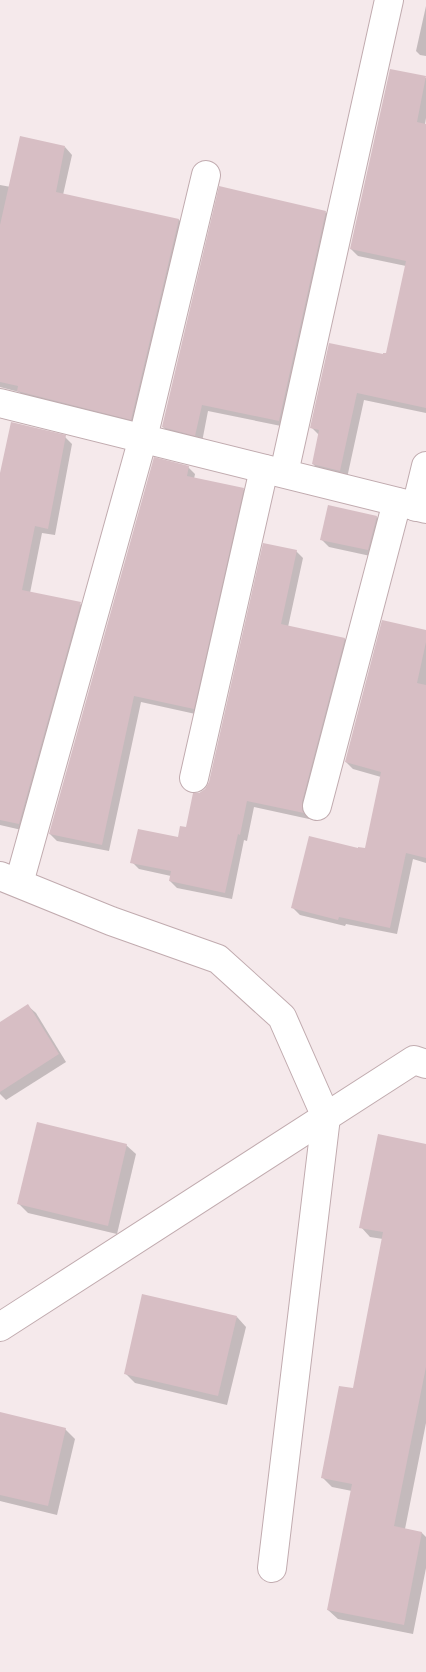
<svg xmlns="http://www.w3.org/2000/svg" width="426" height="1672" font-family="'Asap Condensed',sans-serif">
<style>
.shadow{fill:#0003}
.building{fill:#d7bec4}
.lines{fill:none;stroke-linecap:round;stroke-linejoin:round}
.street-casing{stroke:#c1abaf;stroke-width:30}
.street{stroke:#fff;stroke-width:28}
</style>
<rect width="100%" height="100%" fill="#f5e9eb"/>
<!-- shadow -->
<g class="shadow">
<polygon points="426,6 426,56 420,55 416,51"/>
<polygon points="391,70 426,78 426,118 425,124 426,125 426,413 364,400 347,478 320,471 313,464 319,435 311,427 387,355 406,266 358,256 351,249"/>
<polygon points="65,147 72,155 63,195 179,220 186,227 139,426 26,398 19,392 0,387 0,185 11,187"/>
<polygon points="326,212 332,219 286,427 208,411 202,442 170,434 163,427"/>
<polygon points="65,437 72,444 55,535 42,533 30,593 80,604 88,611 26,831 0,825 0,479"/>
<polygon points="188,467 195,474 194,479 243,489 250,496 200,715 141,702 109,851 57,841 50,834"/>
<polygon points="377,517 384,524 375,557 329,547 322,540"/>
<polygon points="296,551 303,558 288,627 345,639 351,646 308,809 309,819 254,807 247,841 244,840 232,899 177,888 170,881 171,876 139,869 132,862 179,839 187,829 199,794 206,790 210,782"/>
<polygon points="426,631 426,863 413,859 397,934 346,924 345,926 300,915 293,908 359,850 366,850 381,777 353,769 346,762"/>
<polygon points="28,1006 36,1013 66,1062 6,1100 0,1094 0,1023"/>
<polygon points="126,1145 136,1154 117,1234 28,1213 19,1204"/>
<polygon points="426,1145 426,1423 405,1529 422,1533 426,1537 426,1568 413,1634 338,1619 328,1610 352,1491 332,1487 322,1477 354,1390 383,1239 370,1237 361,1227"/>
<polygon points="237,1317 246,1327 227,1405 135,1383 125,1373"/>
<polygon points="0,1414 65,1429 75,1439 57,1515 0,1501"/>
</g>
<!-- building -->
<g class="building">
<polygon points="390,69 426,76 417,122 426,124 426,408 357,393 340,471 312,464 319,430 310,428 329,343 383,354 383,353 386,353 406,261 350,249"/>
<polygon points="20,136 65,146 56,192 179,219 131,420 17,391 18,386 0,382 0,225"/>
<polygon points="219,186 326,211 279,421 202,405 195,436 162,427"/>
<polygon points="11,422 66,435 48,529 35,526 22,590 81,602 19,824 0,820 0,473"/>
<polygon points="154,457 189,466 187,476 244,488 194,709 134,696 102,845 49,834"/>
<polygon points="328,505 377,516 368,550 320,540"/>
<polygon points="263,543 297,550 281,624 345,638 302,802 302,810 304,813 247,801 240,835 238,834 225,893 169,881 171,871 130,863 138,829 178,837 180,826 186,827 193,793 199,793 205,789 209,782"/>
<polygon points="382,620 426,630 426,642 417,683 426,685 426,858 406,853 390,928 339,917 338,920 291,908 309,836 358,848 358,847 365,848 381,772 345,762"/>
<polygon points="28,1004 59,1054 0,1092 0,1022"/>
<polygon points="37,1122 127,1144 108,1226 17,1204"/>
<polygon points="378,1134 426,1144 426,1367 394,1526 422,1532 404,1625 327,1610 352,1484 321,1478 339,1386 353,1388 383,1232 359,1228"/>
<polygon points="142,1294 237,1316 218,1396 124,1374"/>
<polygon points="0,1412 66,1428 48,1506 0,1495"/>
</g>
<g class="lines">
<defs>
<g id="street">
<polyline points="0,403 426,509"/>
<polyline points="284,473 389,0"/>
<polyline points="416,507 426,466"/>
<polyline points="194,778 264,469"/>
<polyline points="317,806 397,502"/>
<polyline points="0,876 111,921 218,959 282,1017 326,1117 272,1568"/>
<polyline points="19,883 143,438 206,175"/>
<polyline points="0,1327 414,1060 426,1064"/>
</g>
</defs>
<!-- street casing -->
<use href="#street" class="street-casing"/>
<!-- street -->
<use href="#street" class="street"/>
</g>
</svg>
